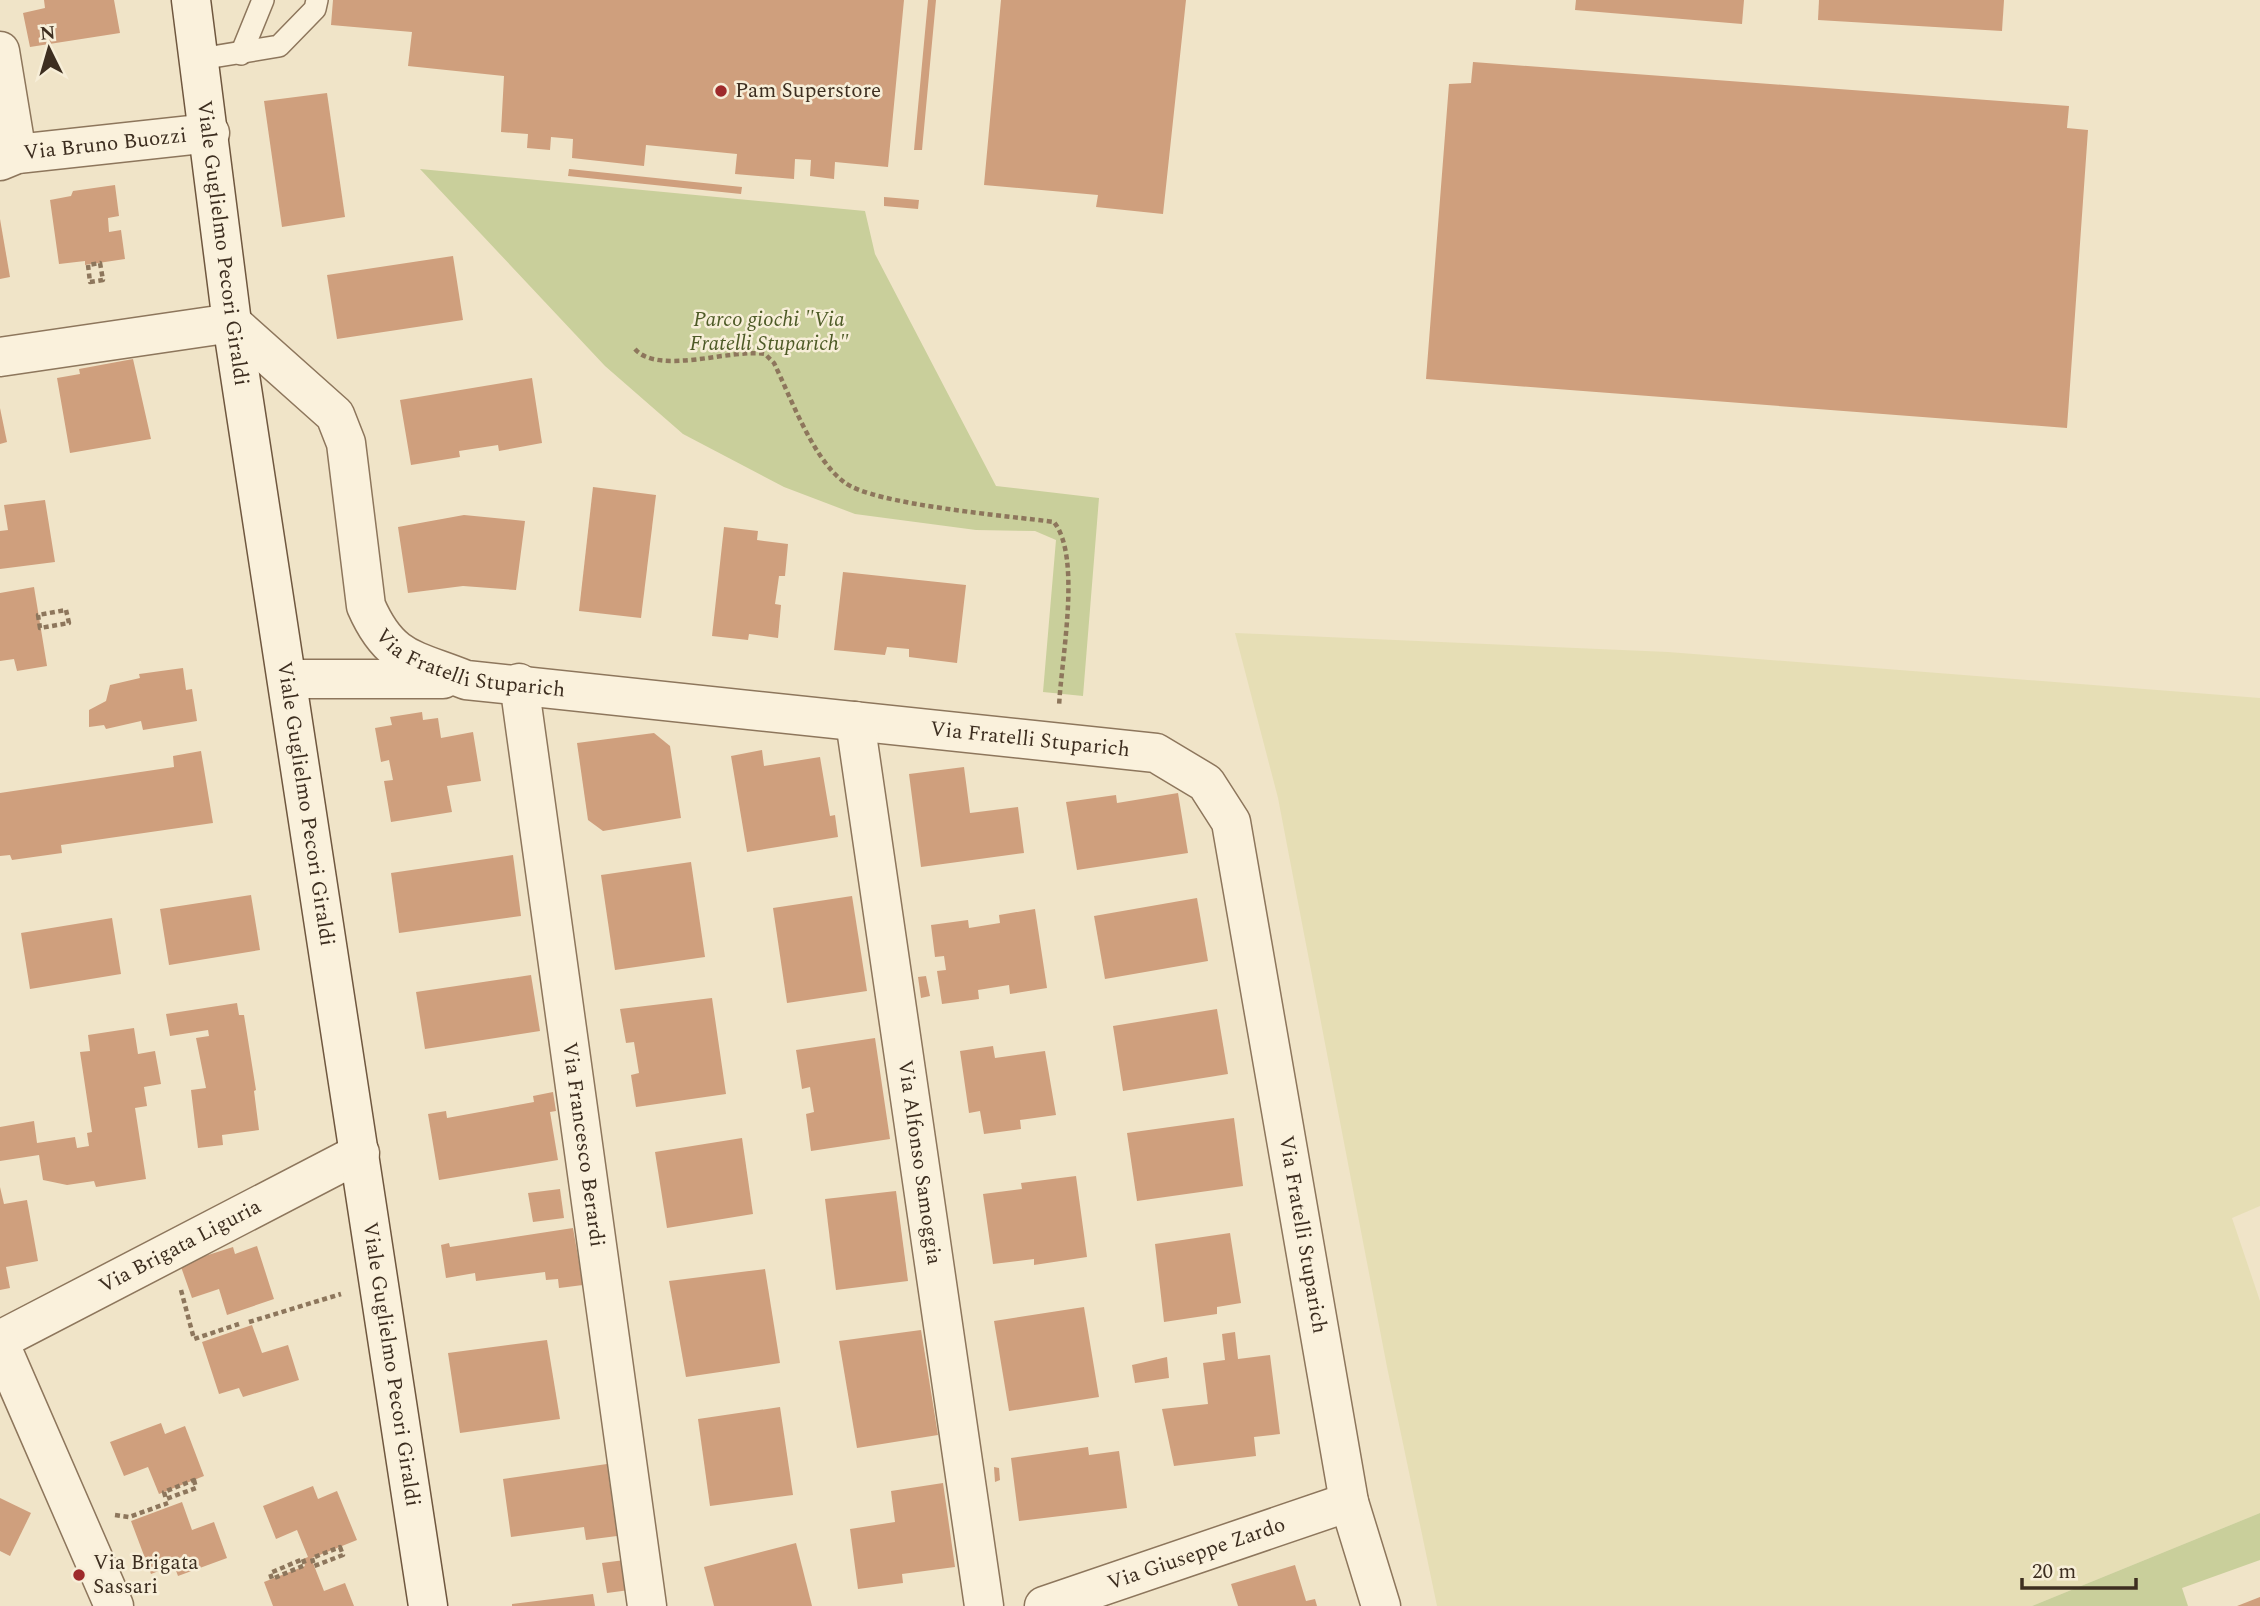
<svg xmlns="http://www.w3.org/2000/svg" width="2260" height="1606" font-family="Spectral,serif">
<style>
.farmland{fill:#e6deb5}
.green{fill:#c9cf9b}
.building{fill:#cf9f7d}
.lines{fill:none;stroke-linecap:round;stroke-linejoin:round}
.lane-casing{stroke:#8d765c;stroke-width:24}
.street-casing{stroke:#8d765c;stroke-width:41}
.secondary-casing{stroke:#6f573f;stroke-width:41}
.path{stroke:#8d765c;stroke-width:4.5;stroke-dasharray:5 3.5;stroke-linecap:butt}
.lane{stroke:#faf1dc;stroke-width:21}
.street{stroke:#faf1dc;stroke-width:38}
.secondary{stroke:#faf1dc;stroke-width:38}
.poi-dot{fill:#9e2a2b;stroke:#f7eed8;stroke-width:2.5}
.labels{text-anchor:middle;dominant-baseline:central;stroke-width:5;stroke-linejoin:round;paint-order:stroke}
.poi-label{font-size:21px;fill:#3d2e20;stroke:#f7eed8;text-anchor:start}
.street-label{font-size:21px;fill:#3d2e20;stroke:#f7eed8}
.park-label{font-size:21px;font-style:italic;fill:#4d5a26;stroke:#f7eed8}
</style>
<rect width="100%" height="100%" fill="#f0e4c8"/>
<!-- farmland -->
<polygon class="farmland" points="1235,633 1668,652 2260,698 2260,1206 2232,1218 2260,1301 2260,1513 2032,1606 1437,1606 1387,1367 1278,798"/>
<!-- green -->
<g class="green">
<polygon points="420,169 865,211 875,254 996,486 1099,498 1083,696 1043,692 1056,540 1035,531 976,530 855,514 784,487 683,434 605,366"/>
<polygon points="2260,1513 2260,1560 2182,1588 2188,1606 2032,1606"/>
</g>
<!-- building -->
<g class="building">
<polygon points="44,0 114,0 120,33 30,47 23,13 45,8"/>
<polygon points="333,0 904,0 888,167 835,162 834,179 810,176 811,160 795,159 794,179 735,174 737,154 646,145 644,166 572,158 573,139 551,137 550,150 527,148 528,134 501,132 504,76 408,66 412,32 331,25"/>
<polygon points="928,0 936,0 922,150 914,150"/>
<polygon points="1001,0 1186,0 1163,214 1096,207 1098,195 984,185"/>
<polygon points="1576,0 1744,0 1742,24 1575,10"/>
<polygon points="1819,0 2004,0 2002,31 1818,20"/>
<polygon points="1473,62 2069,106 2067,128 2088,130 2067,428 1426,379 1449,84 1471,83"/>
<polygon points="327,93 345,217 282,227 264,101"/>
<polygon points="569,169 742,187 741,194 568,176"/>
<polygon points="115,185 119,216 108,218 109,232 121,230 125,259 85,265 85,261 59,264 50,200 71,196 73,191"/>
<polygon points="884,197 919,200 918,209 884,206"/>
<polygon points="0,219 10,277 0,279"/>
<polygon points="453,256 463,320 337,339 327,275"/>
<polygon points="133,359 151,439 70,453 57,378 80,374 79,369"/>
<polygon points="532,378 542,443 499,451 498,445 459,451 460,457 411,465 400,400"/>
<polygon points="0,408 7,442 0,444"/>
<polygon points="593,487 656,495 641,618 579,611"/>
<polygon points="45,500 55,562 0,569 0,531 8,530 4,505"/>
<polygon points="464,515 525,521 516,590 463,586 408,593 398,527"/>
<polygon points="724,527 758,531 757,540 788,544 785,576 779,576 775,604 781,605 778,638 749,634 748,640 712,636"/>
<polygon points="843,572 966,585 957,663 909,657 909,649 887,647 885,655 834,650"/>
<polygon points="34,587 47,666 17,671 14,659 0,661 0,593"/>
<polygon points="183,668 186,690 192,689 197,721 143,730 141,721 106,729 104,725 89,727 89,710 106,701 110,685 140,678 139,674"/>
<polygon points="422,712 423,720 438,718 441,738 473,732 481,781 447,786 452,812 391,822 384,781 393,780 389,760 381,762 375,728 392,725 390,717"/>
<polygon points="654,733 670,746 681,818 603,831 588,820 577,743"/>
<polygon points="762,750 764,766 820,757 830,816 835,815 838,837 747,852 731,756"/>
<polygon points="201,751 213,823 61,845 62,853 12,860 10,855 0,856 0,793 174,767 173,756"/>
<polygon points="964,767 970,813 1018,807 1024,853 921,867 909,774"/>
<polygon points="1178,793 1188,853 1077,870 1066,802 1116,795 1117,803"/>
<polygon points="513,855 521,916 399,933 391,873"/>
<polygon points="691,862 705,957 615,970 601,875"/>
<polygon points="251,895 260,950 169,965 160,909"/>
<polygon points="852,896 867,991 787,1003 773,908"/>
<polygon points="1197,898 1208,961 1105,979 1094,916"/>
<polygon points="1035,909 1047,988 1010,994 1009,985 978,990 979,999 942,1004 937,971 946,970 944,956 935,957 931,925 968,920 969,928 1000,923 999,915"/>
<polygon points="112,918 121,974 30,989 21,933"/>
<polygon points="531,975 540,1031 425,1049 416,992"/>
<polygon points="926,976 930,996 921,998 918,977"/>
<polygon points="712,998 726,1094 636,1107 631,1075 639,1073 634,1042 626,1043 620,1009"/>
<polygon points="237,1003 239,1015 244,1015 256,1090 254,1091 259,1130 222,1135 223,1145 198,1148 191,1090 206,1088 196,1038 209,1036 208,1030 170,1036 166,1014"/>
<polygon points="1217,1009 1228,1074 1123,1091 1113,1026"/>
<polygon points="134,1028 138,1054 155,1051 161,1084 144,1087 147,1106 135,1108 146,1179 96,1187 94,1181 67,1185 43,1180 39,1155 0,1161 0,1127 34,1121 37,1143 75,1137 77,1148 89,1146 87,1133 92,1132 80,1052 90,1051 88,1035"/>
<polygon points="875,1038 890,1139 811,1151 806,1114 814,1112 810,1087 802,1089 796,1050"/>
<polygon points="993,1046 995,1058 1045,1051 1056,1115 1020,1120 1021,1129 984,1134 980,1111 969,1113 960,1051"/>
<polygon points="553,1092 556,1111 550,1112 558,1160 439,1180 428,1114 446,1111 447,1118 534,1102 533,1096"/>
<polygon points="1234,1118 1243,1186 1137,1201 1127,1133"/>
<polygon points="742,1138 753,1214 667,1228 655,1152"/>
<polygon points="1076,1176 1087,1257 1034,1265 1034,1259 993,1264 983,1194 1022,1189 1021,1183"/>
<polygon points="0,1187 4,1204 27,1200 38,1261 6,1267 10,1288 0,1290"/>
<polygon points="560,1189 564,1218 533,1222 528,1193"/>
<polygon points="896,1191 908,1281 836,1290 825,1199"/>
<polygon points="573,1228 583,1285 559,1288 558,1279 546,1280 545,1272 476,1281 475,1273 446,1278 441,1245 449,1243 450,1247"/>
<polygon points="1230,1233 1241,1303 1217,1307 1217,1314 1164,1322 1155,1244"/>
<polygon points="257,1246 274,1299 227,1315 219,1289 192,1298 180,1264 233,1247 235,1254"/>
<polygon points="765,1269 780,1363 686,1377 669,1281"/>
<polygon points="1084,1307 1099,1397 1009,1411 994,1321"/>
<polygon points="252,1325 262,1353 288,1345 299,1380 243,1397 239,1388 219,1394 202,1342"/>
<polygon points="921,1330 938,1435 857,1448 839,1341"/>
<polygon points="1235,1332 1238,1359 1270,1355 1280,1434 1254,1437 1256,1456 1174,1466 1162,1409 1208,1404 1203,1363 1225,1360 1222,1334"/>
<polygon points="547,1340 560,1419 460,1433 448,1353"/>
<polygon points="1167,1357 1169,1378 1135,1383 1132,1365"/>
<polygon points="780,1407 793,1495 710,1506 698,1419"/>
<polygon points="161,1423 165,1434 185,1426 204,1476 159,1494 148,1467 124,1476 110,1442"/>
<polygon points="1088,1447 1089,1455 1119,1451 1127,1508 1019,1521 1011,1458"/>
<polygon points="607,1464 617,1536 586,1540 584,1527 511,1537 503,1479"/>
<polygon points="994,1467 999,1468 1000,1480 995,1482"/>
<polygon points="943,1483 955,1567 902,1574 903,1583 858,1589 850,1529 895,1522 891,1491"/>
<polygon points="313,1486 318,1499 337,1491 357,1540 312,1558 313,1563 324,1591 345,1583 354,1606 273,1606 264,1582 305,1566 303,1559 308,1557 297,1530 276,1539 263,1506"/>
<polygon points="0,1498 31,1513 10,1556 0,1551"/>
<polygon points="182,1502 192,1530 214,1522 227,1558 178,1576 174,1565 151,1574 131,1521"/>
<polygon points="796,1543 812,1606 714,1606 704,1567"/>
<polygon points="632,1559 637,1589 607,1593 602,1563"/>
<polygon points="1295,1565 1306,1601 1315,1599 1317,1606 1238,1606 1231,1584"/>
<polygon points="593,1594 595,1606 512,1606 512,1604"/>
<polygon points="2260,1597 2260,1606 2237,1606"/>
</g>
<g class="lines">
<defs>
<g id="lane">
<polyline points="241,54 263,0"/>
<polyline points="200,59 279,46 315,9 317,0"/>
</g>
<g id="street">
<polyline points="0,51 17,154"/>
<path id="s1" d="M0,161L17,154L210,133"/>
<path id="s2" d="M0,357L232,323L335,415L346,443L366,606C390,661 414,659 466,680L1156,753L1206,783L1231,822L1349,1502L1381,1606"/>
<polyline points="287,679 443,679"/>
<path id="s3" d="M519,683L647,1606"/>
<path id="s4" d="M855,721L984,1606"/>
<path id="s5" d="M0,1340L360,1153"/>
<polyline points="0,1344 114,1606"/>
<path id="s6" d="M1044,1606L1349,1502"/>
</g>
<g id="secondary">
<path id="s7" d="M191,0L232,323L428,1606"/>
</g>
</defs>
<!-- lane casing -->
<use href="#lane" class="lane-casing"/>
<!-- street casing -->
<use href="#street" class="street-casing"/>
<!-- secondary casing -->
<use href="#secondary" class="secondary-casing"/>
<!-- path -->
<g class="path">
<polygon points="100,263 103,280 90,282 88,265"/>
<path d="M635,349C658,376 733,348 765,354L774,363C791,398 813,459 844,482C873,505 1011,516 1054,522C1082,558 1061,659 1059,707"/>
<polygon points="66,610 69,623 40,628 38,615"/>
<polyline points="181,1290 194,1339 239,1324"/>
<polyline points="249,1322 341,1294"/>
<polygon points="194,1480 196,1488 166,1499 164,1492"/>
<polyline points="115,1515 129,1517 168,1503"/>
<polygon points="340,1547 343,1555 314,1566 312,1558"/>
<polygon points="303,1559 305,1565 272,1579 270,1573"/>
</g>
<!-- lane -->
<use href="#lane" class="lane"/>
<!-- street -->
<use href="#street" class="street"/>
<!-- secondary -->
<use href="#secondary" class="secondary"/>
</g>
<!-- markers -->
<g class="poi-dot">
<circle cx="721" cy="91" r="7"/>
<circle cx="79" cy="1575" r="7"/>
</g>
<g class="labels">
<!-- poi labels -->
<g class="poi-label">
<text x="735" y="91">Pam Superstore</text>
<text x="93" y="1563">Via Brigata<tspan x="93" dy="24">Sassari</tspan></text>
</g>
<!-- street labels -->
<g class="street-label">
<text stroke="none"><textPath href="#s1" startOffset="107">Via Bruno Buozzi</textPath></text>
<text stroke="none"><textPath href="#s7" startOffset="245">Viale Guglielmo Pecori Giraldi</textPath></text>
<text stroke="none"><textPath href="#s2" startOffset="696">Via Fratelli Stuparich</textPath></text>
<text stroke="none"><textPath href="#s2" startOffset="1264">Via Fratelli Stuparich</textPath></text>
<text stroke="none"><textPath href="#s7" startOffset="812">Viale Guglielmo Pecori Giraldi</textPath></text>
<text stroke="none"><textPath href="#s3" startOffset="466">Via Francesco Berardi</textPath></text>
<text stroke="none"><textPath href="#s4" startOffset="446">Via Alfonso Samoggia</textPath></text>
<text stroke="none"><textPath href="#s2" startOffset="1914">Via Fratelli Stuparich</textPath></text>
<text stroke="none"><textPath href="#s5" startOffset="203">Via Brigata Liguria</textPath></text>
<text stroke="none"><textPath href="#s7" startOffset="1379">Viale Guglielmo Pecori Giraldi</textPath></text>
<text stroke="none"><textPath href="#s6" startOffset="161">Via Giuseppe Zardo</textPath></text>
</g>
<!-- park labels -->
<g class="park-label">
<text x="769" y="320">Parco giochi "Via<tspan x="769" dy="24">Fratelli Stuparich"</tspan></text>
</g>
</g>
<!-- north arrow -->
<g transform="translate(49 49) rotate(355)" stroke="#f7eed8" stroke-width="5" paint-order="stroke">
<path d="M0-5L12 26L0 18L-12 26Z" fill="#3d2e20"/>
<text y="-10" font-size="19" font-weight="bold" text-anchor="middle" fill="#3d2e20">N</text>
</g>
<!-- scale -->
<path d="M2022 1578v10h114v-10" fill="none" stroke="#3d2e20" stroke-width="3.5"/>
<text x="2032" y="1578" font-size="21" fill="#3d2e20" stroke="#f7eed8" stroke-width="5" paint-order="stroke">20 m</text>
</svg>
